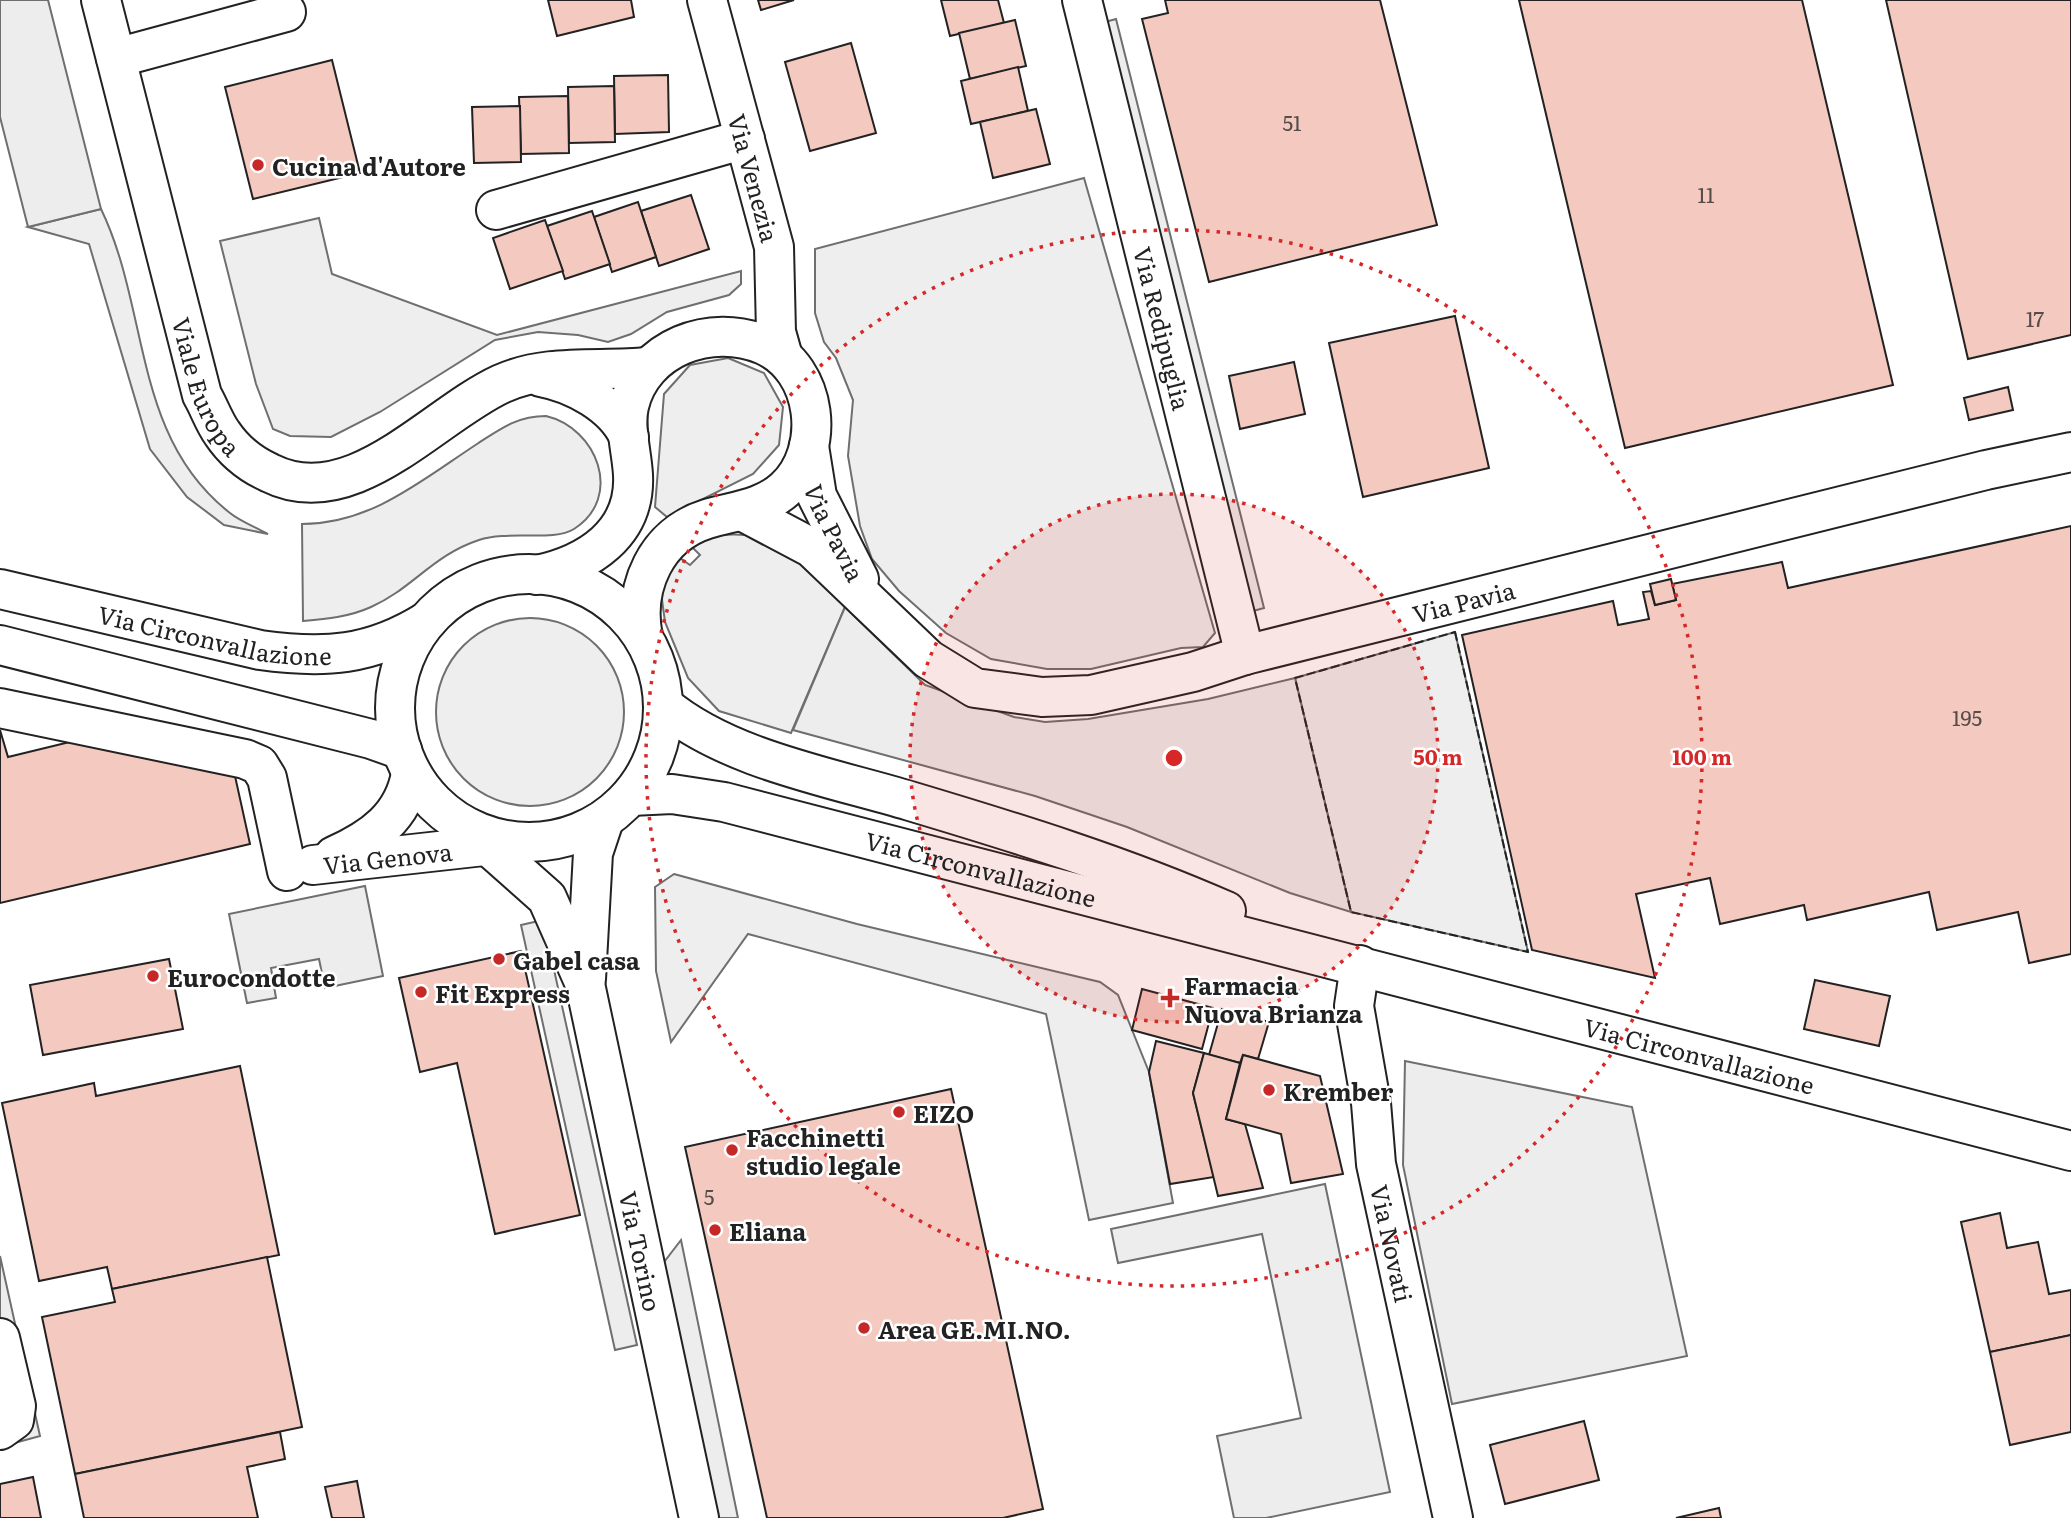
<svg xmlns="http://www.w3.org/2000/svg" width="2071" height="1518" font-family="Literata,serif">
<style>
.green{fill:#eee;stroke:#6f6f6f;stroke-width:2}
.parking{fill:#ededed;stroke:#6f6f6f;stroke-width:2}
.building{fill:#f3c9c0;stroke:#222;stroke-width:2}
.lines{fill:none;stroke-linecap:round;stroke-linejoin:round}
.minor-casing{stroke:#222;stroke-width:42}
.major-casing{stroke:#222;stroke-width:42}
.minor{stroke:#fff;stroke-width:38}
.major{stroke:#fff;stroke-width:38}
.fence{stroke:#222;stroke-width:2;stroke-dasharray:9 3.5;stroke-linecap:butt}
.ring{fill:none;stroke:#d62828;stroke-width:3.5;stroke-dasharray:3.5 7}
.poi-dot{fill:#c62828;stroke:#fff;stroke-width:2.5}
.labels{text-anchor:middle;dominant-baseline:central;stroke-width:5;stroke-linejoin:round;paint-order:stroke}
.number-label{font-size:21px;fill:#564c4a}
.poi-label{font-size:24px;font-weight:bold;fill:#222;stroke:#fff;text-anchor:start}
.street-label{font-size:24px;fill:#222;stroke:#fff}
.centre{fill:#d62828;stroke:#fff;stroke-width:3.5}
.ring-label{font-size:21px;text-anchor:middle;font-weight:bold;fill:#d62828;stroke:#fff;stroke-width:5;stroke-linejoin:round;paint-order:stroke}
</style>
<rect width="100%" height="100%" fill="#fff"/>
<!-- green -->
<g class="green">
<polygon points="1084,178 1215,633 1203,647 1181,648 1091,669 1047,669 991,659 946,633 899,591 872,559 860,526 848,456 853,400 836,358 824,342 815,313 815,249"/>
<path d="M101,209C150,310 132,437 230,513C241,522 256,527 268,534L224,525L187,497L150,449L89,244L28,227Z"/>
<polygon points="319,218 332,274 497,335 741,271 741,284 729,295 667,312 631,334 608,342 578,335 538,332 495,340 380,412 331,437 290,436 273,429 256,384 220,241"/>
<polygon points="728,358 764,373 783,407 779,445 753,474 667,517 655,507 664,394 690,365"/>
<path d="M546,416C597,428 624,497 574,529C553,542 509,530 479,540C433,555 412,589 371,607C349,617 326,619 303,621L302,524C371,524 422,480 477,444C500,429 517,416 546,416Z"/>
<path d="M719,535C729,535 743,533 752,537C790,550 819,577 845,607L791,733L719,711L688,678L665,622L660,585L674,554L690,565L700,555L688,543Z"/>
<circle cx="530" cy="712" r="94"/>
<polygon points="1455,632 1528,952 1351,912 1295,678"/>
<polygon points="674,874 857,924 1100,982 1118,995 1149,1072 1173,1203 1089,1220 1046,1014 748,934 671,1042 656,971 655,887"/>
</g>
<!-- parking -->
<g class="parking">
<polygon points="0,0 48,0 101,209 28,227 0,117"/>
<polygon points="1116,19 1264,608 1253,611 1105,22"/>
<polygon points="845,607 925,685 1014,717 1045,722 1088,719 1208,699 1295,678 1351,912 1290,893 1127,827 1035,796 793,730"/>
<polygon points="365,886 383,976 325,988 319,959 271,968 276,998 247,1003 229,914"/>
<polygon points="543,920 637,1345 615,1350 521,925"/>
<polygon points="1405,1061 1632,1107 1687,1356 1452,1404 1403,1165"/>
<polygon points="1325,1184 1390,1492 1266,1518 1234,1518 1217,1436 1301,1418 1262,1234 1118,1263 1111,1229"/>
<polygon points="681,1240 738,1518 712,1518 658,1270"/>
<polygon points="0,1256 40,1436 0,1447"/>
</g>
<!-- building -->
<g class="building">
<polygon points="548,0 631,0 634,17 557,36"/>
<polygon points="758,0 794,0 761,10"/>
<polygon points="941,0 998,0 1004,23 950,36"/>
<polygon points="1165,0 1380,0 1437,225 1209,282 1142,19 1168,13"/>
<polygon points="1519,0 1802,0 1893,385 1625,448"/>
<polygon points="1886,0 2071,0 2071,335 1968,359"/>
<polygon points="1015,20 1026,66 970,79 959,33"/>
<polygon points="851,43 876,133 810,151 785,62"/>
<polygon points="332,60 360,173 253,199 225,87"/>
<polygon points="1018,67 1028,111 971,124 961,81"/>
<polygon points="668,75 669,132 615,134 614,76"/>
<polygon points="614,86 615,142 569,143 568,87"/>
<polygon points="568,96 569,153 521,154 519,97"/>
<polygon points="520,106 521,162 474,163 472,107"/>
<polygon points="1036,109 1050,164 993,178 980,122"/>
<polygon points="691,195 709,249 659,266 641,211"/>
<polygon points="638,202 656,257 612,272 594,217"/>
<polygon points="592,211 610,264 565,279 547,226"/>
<polygon points="545,220 563,271 510,289 493,238"/>
<polygon points="1455,316 1489,468 1363,497 1329,343"/>
<polygon points="1294,362 1305,414 1240,429 1229,376"/>
<polygon points="2008,387 2013,410 1969,420 1964,398"/>
<polygon points="2071,526 2071,954 2029,963 2018,912 1937,930 1929,892 1807,920 1804,905 1720,924 1710,878 1636,894 1655,978 1532,950 1462,635 1613,601 1618,625 1649,619 1643,592 1651,591 1655,605 1676,600 1672,584 1782,562 1788,588"/>
<polygon points="1671,579 1676,600 1655,605 1650,584"/>
<polygon points="0,730 8,757 86,738 235,776 250,844 0,903"/>
<polygon points="521,951 580,1215 495,1234 457,1063 420,1072 399,978"/>
<polygon points="169,959 183,1029 43,1055 30,985"/>
<polygon points="1815,980 1890,996 1879,1046 1804,1029"/>
<polygon points="1142,989 1213,1008 1202,1049 1132,1030"/>
<polygon points="1222,1009 1269,1022 1258,1059 1243,1055 1240,1063 1209,1055"/>
<polygon points="1156,1041 1204,1053 1193,1093 1214,1177 1170,1184 1149,1072"/>
<polygon points="1204,1053 1240,1063 1226,1119 1245,1124 1263,1188 1218,1196 1193,1093"/>
<polygon points="1243,1055 1320,1076 1343,1174 1291,1183 1281,1134 1226,1119"/>
<polygon points="240,1066 279,1255 112,1289 107,1267 39,1281 2,1103 94,1083 96,1096"/>
<polygon points="951,1089 1043,1509 1003,1518 767,1518 685,1147"/>
<polygon points="2000,1213 2007,1248 2038,1242 2049,1294 2071,1290 2071,1335 1990,1352 1961,1222"/>
<polygon points="267,1257 302,1427 75,1474 42,1317 115,1302 112,1289"/>
<polygon points="2071,1335 2071,1432 2010,1445 1990,1352"/>
<polygon points="1584,1421 1599,1480 1505,1504 1490,1445"/>
<polygon points="280,1432 285,1459 247,1467 258,1518 84,1518 75,1474"/>
<polygon points="33,1477 41,1518 0,1518 0,1484"/>
<polygon points="357,1481 364,1518 332,1518 325,1487"/>
<polygon points="1719,1508 1721,1518 1676,1518"/>
</g>
<g class="lines">
<defs>
<g id="minor">
<path id="s1" d="M101,0L202,395C209,407 214,422 222,433C234,451 250,464 270,473C352,514 432,416 501,384C547,363 599,372 648,367"/>
<path id="s2" d="M707,0L774,247L776,332L783,357"/>
<path id="s3" d="M1082,0L1245,655"/>
<polyline points="116,58 286,12"/>
<polyline points="496,210 745,139"/>
<path d="M541,377C574,383 615,405 629,437"/>
<path id="s4" d="M809,446L817,496L859,579"/>
<path id="s5" d="M742,511L812,548L928,659L975,688L1042,697L1091,695L1193,672L1245,655L1986,470L2071,452"/>
<path d="M537,575C588,564 636,534 633,475C632,453 624,428 629,406C642,348 711,322 764,345C818,369 827,450 785,489C763,509 734,511 707,519C656,535 633,587 643,637"/>
<polyline points="0,708 245,759 259,765 267,778 287,871"/>
<path id="s6" d="M467,827L547,898L585,984L699,1518"/>
<path d="M334,856C372,839 404,817 411,773"/>
<path id="s7" d="M313,865L502,844"/>
<path id="s8" d="M1360,965L1354,1006L1371,1103L1376,1164L1453,1518"/>
<polyline points="586,979 593,853 604,820"/>
<polyline points="0,1338 16,1406 14,1420 0,1430"/>
</g>
<g id="major">
<circle cx="529" cy="708" r="134"/>
<path id="s9" d="M0,589L260,650C324,659 371,656 427,621"/>
<polyline points="0,645 371,739 402,750"/>
<path d="M663,705C727,759 830,777 910,801C1017,833 1124,866 1226,911"/>
<path id="s10" d="M631,796L672,794L724,802C1174,916 1622,1035 2071,1151"/>
</g>
</defs>
<!-- minor casing -->
<use href="#minor" class="minor-casing"/>
<!-- major casing -->
<use href="#major" class="major-casing"/>
<!-- minor -->
<use href="#minor" class="minor"/>
<!-- major -->
<use href="#major" class="major"/>
<!-- fence -->
<polygon class="fence" points="1455,632 1528,952 1351,912 1295,678"/>
</g>
<!-- distance rings -->
<circle cx="1174" cy="758" r="264" fill="#d62828" fill-opacity=".12"/>
<g class="ring">
<circle cx="1174" cy="758" r="264"/>
<circle cx="1174" cy="758" r="528"/>
</g>
<!-- markers -->
<g class="poi-dot">
<circle cx="258" cy="165" r="7"/>
<circle cx="499" cy="959" r="7"/>
<circle cx="153" cy="976" r="7"/>
<circle cx="421" cy="992" r="7"/>
<path d="M1166.5 987.5h7v7h7v7h-7v7h-7v-7h-7v-7h7z"/>
<circle cx="1269" cy="1090" r="7"/>
<circle cx="899" cy="1112" r="7"/>
<circle cx="732" cy="1150" r="7"/>
<circle cx="715" cy="1230" r="7"/>
<circle cx="864" cy="1328" r="7"/>
</g>
<g class="labels">
<!-- number labels -->
<g class="number-label">
<text x="1292" y="121">51</text>
<text x="1706" y="193">11</text>
<text x="2035" y="317">17</text>
<text x="1967" y="716">195</text>
<text x="709" y="1195">5</text>
</g>
<!-- poi labels -->
<g class="poi-label">
<text x="272" y="165">Cucina d'Autore</text>
<text x="513" y="959">Gabel casa</text>
<text x="167" y="976">Eurocondotte</text>
<text x="1184" y="984">Farmacia<tspan x="1184" dy="28">Nuova Brianza</tspan></text>
<text x="435" y="992">Fit Express</text>
<text x="1283" y="1090">Krember</text>
<text x="913" y="1112">EIZO</text>
<text x="746" y="1136">Facchinetti<tspan x="746" dy="28">studio legale</tspan></text>
<text x="729" y="1230">Eliana</text>
<text x="878" y="1328">Area GE.MI.NO.</text>
</g>
<!-- street labels -->
<g class="street-label">
<text stroke="none"><textPath href="#s2" startOffset="184">Via Venezia</textPath></text>
<text stroke="none"><textPath href="#s3" startOffset="338">Via Redipuglia</textPath></text>
<text stroke="none"><textPath href="#s1" startOffset="401">Viale Europa</textPath></text>
<text stroke="none"><textPath href="#s4" startOffset="91">Via Pavia</textPath></text>
<text stroke="none"><textPath href="#s5" startOffset="796">Via Pavia</textPath></text>
<text stroke="none"><textPath href="#s9" startOffset="220">Via Circonvallazione</textPath></text>
<text stroke="none"><textPath href="#s7" startOffset="75">Via Genova</textPath></text>
<text stroke="none"><textPath href="#s10" startOffset="359">Via Circonvallazione</textPath></text>
<text stroke="none"><textPath href="#s10" startOffset="1101">Via Circonvallazione</textPath></text>
<text stroke="none"><textPath href="#s8" startOffset="282">Via Novati</textPath></text>
<text stroke="none"><textPath href="#s6" startOffset="474">Via Torino</textPath></text>
</g>
</g>
<circle cx="1174" cy="758" r="10" class="centre"/>
<g class="ring-label">
<text x="1438" y="765">50 m</text>
<text x="1702" y="765">100 m</text>
</g>
</svg>
